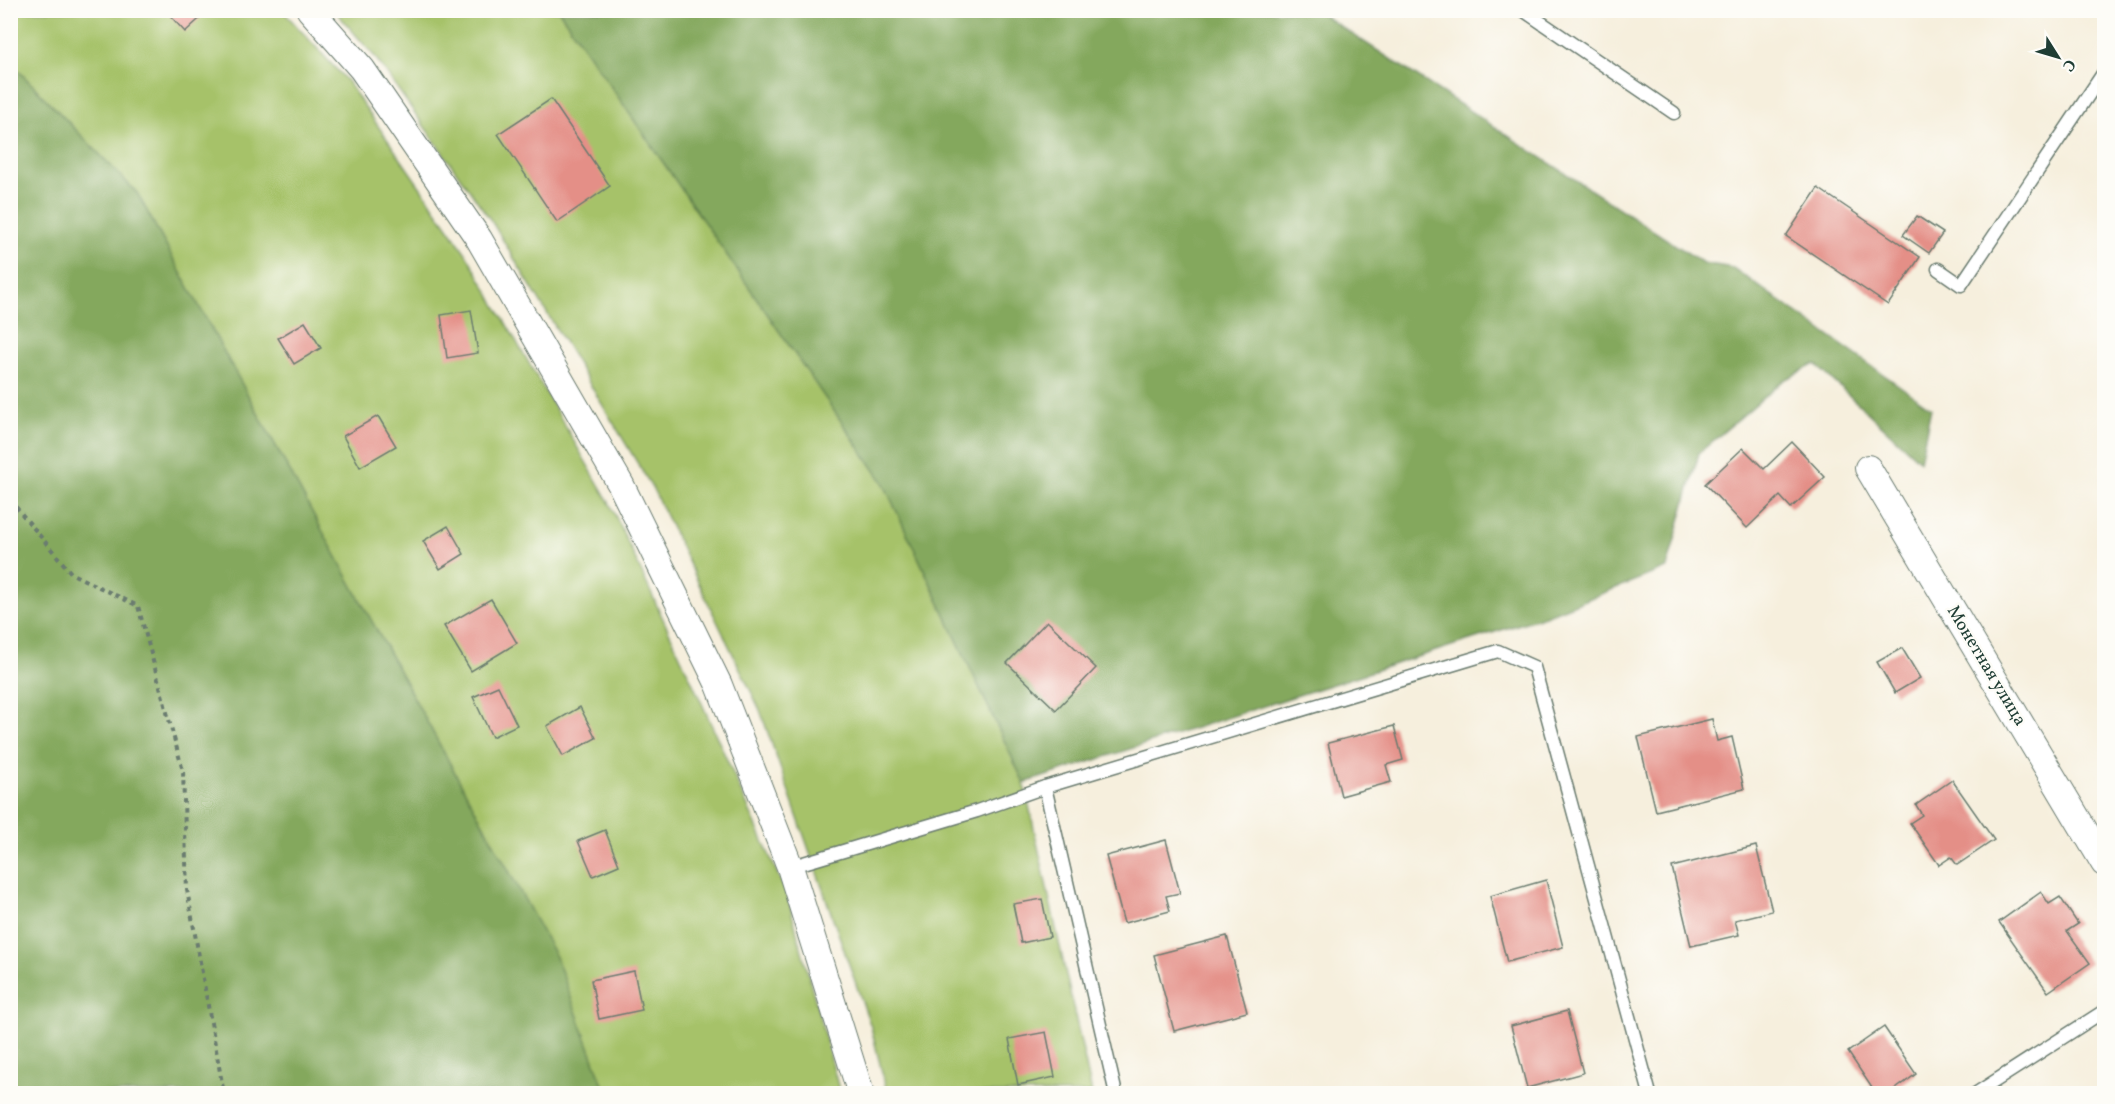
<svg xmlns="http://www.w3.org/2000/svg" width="2115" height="1104" font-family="Vollkorn,serif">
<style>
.green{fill:#a6c269;stroke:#62804e;stroke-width:1.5}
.forest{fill:#84a85d;stroke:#527248;stroke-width:1.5}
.building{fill:#e48f87}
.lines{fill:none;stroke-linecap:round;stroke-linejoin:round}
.lane-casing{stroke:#6a7b6f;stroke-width:15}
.street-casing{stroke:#6a7b6f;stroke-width:28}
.path{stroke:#6a7b6f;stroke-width:4;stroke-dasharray:4.5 4.5;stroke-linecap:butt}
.lane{stroke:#fff;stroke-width:12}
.street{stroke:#fff;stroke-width:26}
.labels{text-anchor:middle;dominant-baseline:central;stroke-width:5;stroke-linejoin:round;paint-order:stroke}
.street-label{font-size:18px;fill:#1f3d34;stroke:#fdfcf7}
</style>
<rect width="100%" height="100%" fill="#fdfcf7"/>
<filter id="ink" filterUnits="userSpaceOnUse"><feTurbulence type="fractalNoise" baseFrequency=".0167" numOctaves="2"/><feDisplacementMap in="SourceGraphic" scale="12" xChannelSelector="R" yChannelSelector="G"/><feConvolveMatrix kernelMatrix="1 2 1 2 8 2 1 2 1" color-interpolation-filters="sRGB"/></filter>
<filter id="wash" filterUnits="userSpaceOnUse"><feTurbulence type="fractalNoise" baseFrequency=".008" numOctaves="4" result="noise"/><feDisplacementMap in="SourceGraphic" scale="24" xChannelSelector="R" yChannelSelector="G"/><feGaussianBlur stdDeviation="1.35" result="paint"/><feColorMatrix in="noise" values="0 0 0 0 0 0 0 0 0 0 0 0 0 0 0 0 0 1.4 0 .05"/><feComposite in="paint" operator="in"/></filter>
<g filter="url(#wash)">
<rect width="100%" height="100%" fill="#f6efdd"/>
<!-- green -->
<g class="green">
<polygon points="11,11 283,11 347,81 465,252 610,504 700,699 787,895 840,1093 606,1093 556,957 137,193 11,63"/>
<polygon points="335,11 559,11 883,482 1024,783 1092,1093 887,1093 871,1027 760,710 652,487 492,222 375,57"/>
</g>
<!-- forest -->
<g class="forest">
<polygon points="559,11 1317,11 1703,263 1733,268 1931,408 1920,461 1815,364 1784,380 1699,453 1667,568 1545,616 1024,783 883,482"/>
<polygon points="11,63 137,193 556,957 606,1093 11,1093"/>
</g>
<g id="blocks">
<!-- building -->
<g class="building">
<polygon points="165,10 209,10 185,32"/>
<polygon points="551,99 610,186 557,222 498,134"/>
<polygon points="1818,188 1920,257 1888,305 1786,236"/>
<polygon points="1917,216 1943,233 1929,253 1903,235"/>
<polygon points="471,310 478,353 447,358 441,315"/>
<polygon points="305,322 321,348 294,364 278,338"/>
<polygon points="378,416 396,446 360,467 343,436"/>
<polygon points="1792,442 1825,477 1791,508 1780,496 1747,528 1705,484 1743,448 1764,469"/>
<polygon points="448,526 464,554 440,569 423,541"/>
<polygon points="491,599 517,643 471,671 444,626"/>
<polygon points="1047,621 1096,668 1056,710 1007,663"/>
<polygon points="1902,648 1920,678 1895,693 1877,662"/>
<polygon points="498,686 517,725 492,737 473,697"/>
<polygon points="580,707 596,738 563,756 547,726"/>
<polygon points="1712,719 1717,741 1732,737 1744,789 1656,811 1638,737"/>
<polygon points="1394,726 1403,760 1386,765 1391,782 1341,796 1328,743"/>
<polygon points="1952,780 1994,840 1957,865 1951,857 1939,865 1910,823 1922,815 1916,805"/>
<polygon points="605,830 619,865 593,876 578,841"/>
<polygon points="1166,840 1180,893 1166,896 1170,911 1124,923 1106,856"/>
<polygon points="1756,846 1772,911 1735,920 1739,935 1691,946 1672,867"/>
<polygon points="1546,880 1563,947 1507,962 1490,896"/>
<polygon points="2041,892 2049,904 2060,897 2078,924 2067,931 2090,963 2048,992 1999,922"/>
<polygon points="1042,899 1050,937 1021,943 1013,904"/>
<polygon points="1227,936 1247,1012 1174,1031 1154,955"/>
<polygon points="634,971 642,1010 599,1019 591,980"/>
<polygon points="1567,1011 1583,1073 1527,1088 1511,1026"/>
<polygon points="1884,1027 1916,1074 1889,1094 1876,1094 1848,1052"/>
<polygon points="1046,1032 1055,1077 1018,1085 1009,1039"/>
</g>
</g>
</g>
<g filter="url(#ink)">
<use href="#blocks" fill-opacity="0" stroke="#6a7b6f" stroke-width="1.5"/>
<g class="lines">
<defs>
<g id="lane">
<polyline points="1523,10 1674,113"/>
<polyline points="1938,269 1961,285 2104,72"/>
<polyline points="790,867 977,811 1045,787"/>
<polyline points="1116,1094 1045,787 1498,651 1534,667 1650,1094"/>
<polyline points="1975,1094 2104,1011"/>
</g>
<g id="street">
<polyline points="310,10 362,69 479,239 621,485 719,685 790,867 861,1094"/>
<polyline points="1868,468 2104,863"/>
</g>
</defs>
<!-- lane casing -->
<use href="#lane" class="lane-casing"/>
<!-- street casing -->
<use href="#street" class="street-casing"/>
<!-- path -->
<polyline class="path" points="10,500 72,574 138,606 183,771 187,890 224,1094"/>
<!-- lane -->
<use href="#lane" class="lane"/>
<!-- street -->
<use href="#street" class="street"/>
</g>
</g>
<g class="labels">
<!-- street labels -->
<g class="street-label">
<text transform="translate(1986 666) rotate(59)">Монетная улица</text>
</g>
</g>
<!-- margin -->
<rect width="2115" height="1104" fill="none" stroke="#fdfcf7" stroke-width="36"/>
<!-- north arrow -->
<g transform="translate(2058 57) rotate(127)" stroke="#fdfcf7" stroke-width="4.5" paint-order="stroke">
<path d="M0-4.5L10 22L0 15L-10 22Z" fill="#1f3d34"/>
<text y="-9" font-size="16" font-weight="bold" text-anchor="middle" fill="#1f3d34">С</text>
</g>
</svg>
